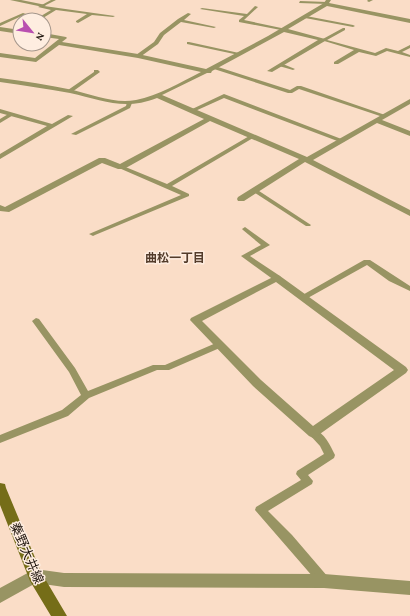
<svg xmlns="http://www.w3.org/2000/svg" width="410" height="616" font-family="'Crimson Pro','Noto Sans JP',serif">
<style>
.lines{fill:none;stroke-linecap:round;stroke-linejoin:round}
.lane{fill:#989463;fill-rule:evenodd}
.street{fill:#989463;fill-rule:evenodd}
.secondary{fill:#756d18;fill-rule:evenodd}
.labels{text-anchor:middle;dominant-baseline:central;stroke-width:3;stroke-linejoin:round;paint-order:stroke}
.neighbourhood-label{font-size:12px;font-weight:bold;fill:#533c2b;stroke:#feede0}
.near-street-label{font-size:13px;fill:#20160f;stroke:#feede0}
</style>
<rect width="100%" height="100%" fill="#faddc7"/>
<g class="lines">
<!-- lane -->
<g class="lane">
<polygon points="51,0 56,0 44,6 115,16 113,17 92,15 78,23 76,22 76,21 87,14 56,10 43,18 41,18 41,16 51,10 38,7"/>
<polygon points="368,0 373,0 369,2 367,1"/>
<polygon points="300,1 327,2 329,3 327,4 299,3"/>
<polygon points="255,6 258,7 244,20 286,29 286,31 239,22 239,20 244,16 200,9 202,8 247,14"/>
<polygon points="23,13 26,14 0,26 0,23"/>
<polygon points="188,13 191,14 184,20 216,27 214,28 181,22 164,35 158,44 140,57 136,57 136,55 154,42 160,33 178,19"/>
<polygon points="306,16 353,25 355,26 353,27 305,18 305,16"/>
<polygon points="343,28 345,28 345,30 327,40 375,53 386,48 398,51 410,45 410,48 402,52 410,55 410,57 387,51 376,56 359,52 338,64 334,64 334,62 354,50 321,40"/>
<polygon points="189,42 239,53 241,54 239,55 187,44 187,42"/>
<polygon points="279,64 283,64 295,69 293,70 279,66"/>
<polygon points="214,67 218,67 290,90 297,86 301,86 388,116 383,117 299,89 292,93 288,93 214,69"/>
<polygon points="94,70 98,70 100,72 72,92 68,92 68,90 94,72"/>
<polygon points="224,94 344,140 345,141 340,142 224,98 193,112 188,111"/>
<polygon points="127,102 132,103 130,108 76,135 71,134 126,106"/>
<polygon points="10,113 15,114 0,123 0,119"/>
<polygon points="251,135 254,137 253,138 172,186 189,194 189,196 95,235 93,236 89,234 181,195 119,168 119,166 123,166 167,184"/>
<polygon points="254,188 256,189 311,225 310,226 306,226 252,191 251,190"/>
<polygon points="245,227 270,245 250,256 280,276 281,278 280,280 274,280 241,256 261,245 243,230 242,229"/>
<polygon points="364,260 370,260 410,286 410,291 389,281 367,265 306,299 300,299 299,297"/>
<polygon points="36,318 39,319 75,368 88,391 153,365 165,365 216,343 222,343 223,345 222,347 169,370 157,370 89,398 68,416 0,443 0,435 62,410 81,395 69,372 32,321"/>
<path d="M313,429C325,433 330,445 335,455L334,458L308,475L313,481L312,484L268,511L292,535L328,577L330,581L328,585L324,586L320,585L255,510L256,507L301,480L296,474L297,471L324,454L320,446L308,433L310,430Z"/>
</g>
<!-- street -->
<g class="street">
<polygon points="10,0 21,0 46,5 43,7"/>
<path d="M326,0H331L329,3L410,19V23L327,6L288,29L325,39V41L272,72L267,71L318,40L284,32L212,71L211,73H207L162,95L307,157L410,99V104L382,120L410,131V136L377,123L313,160L410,210V216L305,162L244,201H238L237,199L238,197L299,159L210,121L124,169H118L102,163L9,212L0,211V205L5,207L99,158H105L120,164L204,119L157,98C124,111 102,100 70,93C47,89 23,85 0,82V78C24,81 49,85 73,90C93,95 115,104 136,100C158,96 181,82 201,72L138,58L59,45L36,62L0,57V53L35,58L59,39L44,37V33L66,37L67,38L62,42L138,54L206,69L268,36L324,3Z"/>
<polygon points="0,27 20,30 20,34 0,31"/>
<polygon points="0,109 52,124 68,115 73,116 0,159 0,154 47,126 0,113"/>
<path d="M277,275L280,276L406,367L408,370L406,373L317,436L313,438L309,436L253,386L190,320L191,318ZM276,282L394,370L313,426L261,380L202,321Z"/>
<polygon points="35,569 64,573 324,574 410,581 410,595 324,588 64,587 36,583 0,603 0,588"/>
</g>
<!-- secondary -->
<polygon class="secondary" points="0,483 5,484 6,488 41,572 67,616 51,616 30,581 0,505"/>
</g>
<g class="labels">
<!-- neighbourhood labels -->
<g class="neighbourhood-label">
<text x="175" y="258">曲松一丁目</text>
</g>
<!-- near-street labels -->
<g class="near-street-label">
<text transform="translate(27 553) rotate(67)">秦野大井線</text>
</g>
</g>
<!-- north arrow -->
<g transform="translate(32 32) rotate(120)"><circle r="19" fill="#feede0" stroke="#a5978c"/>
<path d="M0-3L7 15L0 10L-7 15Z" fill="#b94fb0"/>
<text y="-6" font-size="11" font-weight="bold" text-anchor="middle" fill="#20160f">N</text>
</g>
</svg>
